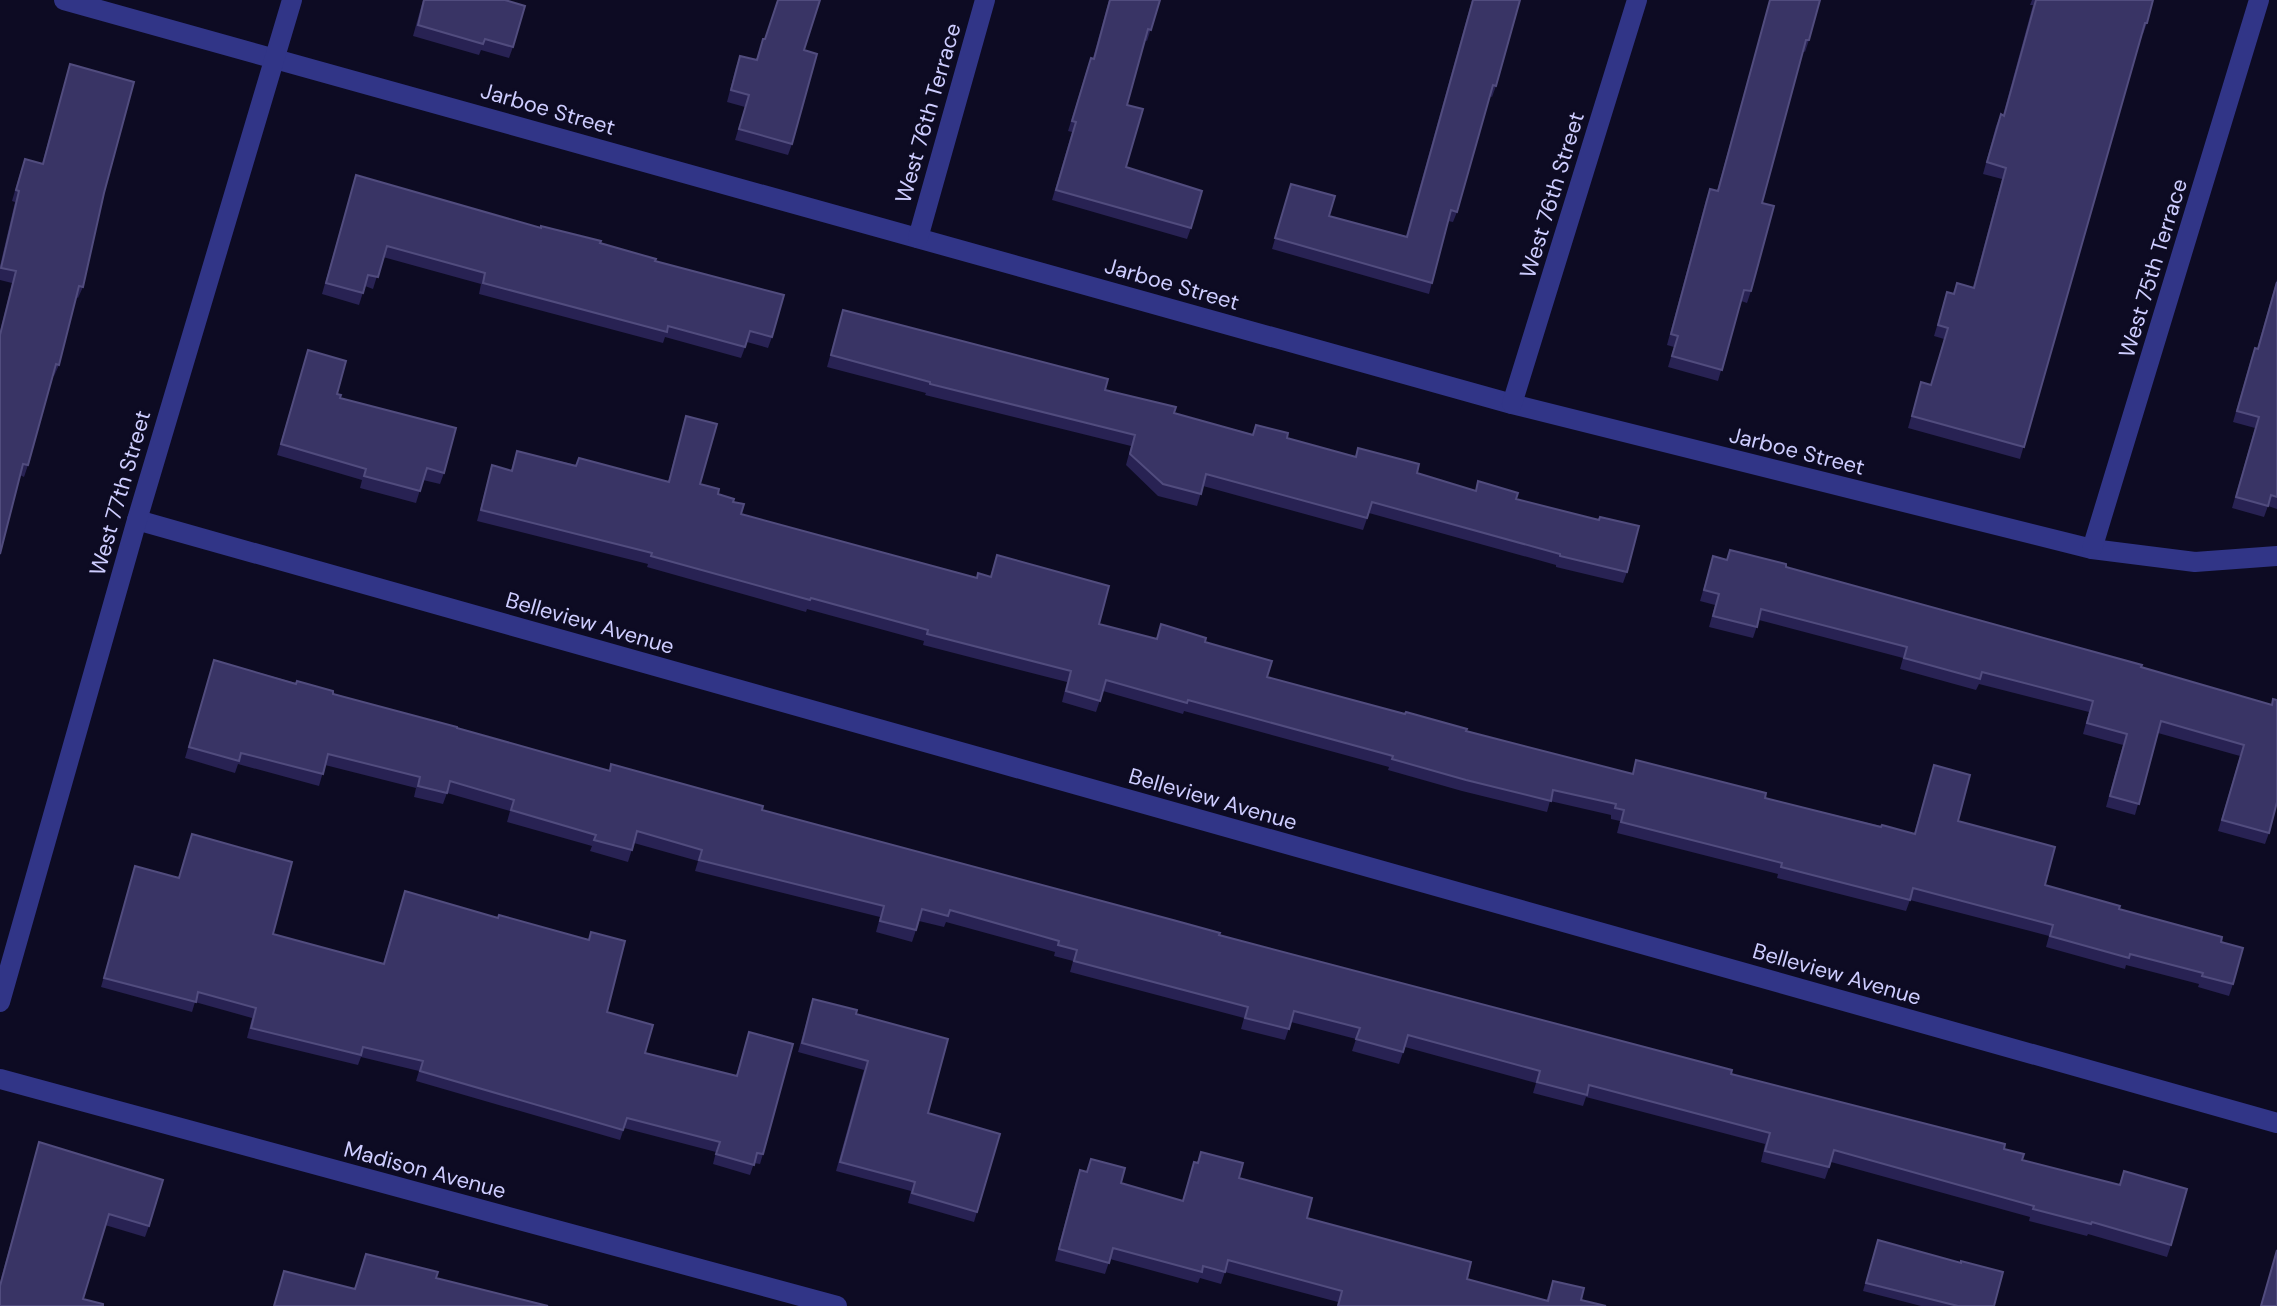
<svg xmlns="http://www.w3.org/2000/svg" width="2277" height="1306" font-family="'DM Sans',sans-serif">
<style>
.lines{fill:none;stroke-linecap:round;stroke-linejoin:round}
.minor{stroke:#313587;stroke-width:20}
.wall{fill:#282253}
.building{fill:#393465;stroke:#514c7e;stroke-width:2}
.labels{text-anchor:middle;dominant-baseline:central;stroke-width:6;stroke-linejoin:round;paint-order:stroke}
.street-label{font-size:22px;fill:#cecdff;stroke:#0d0b23}
</style>
<rect width="100%" height="100%" fill="#0d0b23"/>
<g class="lines">
<!-- minor -->
<g class="minor">
<polyline points="64,0 1512,404 2092,549 2195,562 2277,556"/>
<polyline points="918,238 985,0"/>
<polyline points="1512,404 1637,0"/>
<polyline points="137,520 2277,1123"/>
<polyline points="2092,549 2259,0"/>
<polyline points="0,1002 137,520 292,0"/>
<polyline points="0,1079 837,1306"/>
</g>
</g>
<!-- wall -->
<g class="wall">
<polygon points="423,0 505,0 513,47 509,58 481,50 479,55 413,36"/>
<polygon points="1109,0 1160,0 1147,41 1145,40 1127,105 1126,167 1191,228 1187,239 1052,200 1072,132 1068,131 1087,69 1091,58 1093,58"/>
<polygon points="1472,0 1520,0 1496,86 1492,97 1490,96 1457,212 1453,222 1448,221 1429,294 1272,249 1291,184 1329,216 1406,236"/>
<polygon points="1770,0 1820,0 1809,40 1805,52 1803,51 1762,203 1751,291 1747,303 1741,301 1718,381 1668,367 1674,347 1667,345 1706,200 1710,189 1717,191"/>
<polygon points="2032,0 2153,0 2147,23 2143,34 2142,34 2020,459 1908,428 1921,382 1931,385 1944,339 1934,336 1947,292 1953,293 1957,283 1973,287 2002,179 1983,174 1996,126 2001,114 2003,115 2033,5 2030,5"/>
<polygon points="763,39 804,50 792,144 788,155 735,140 745,107 727,102 736,67 740,56 756,60"/>
<polygon points="70,64 104,193 83,287 78,298 76,297 59,365 54,376 53,376 28,465 24,477 20,475 0,554 0,331 12,283 0,280 0,266 15,202 12,201 21,170 25,159 42,164"/>
<polygon points="356,175 541,228 600,243 655,261 772,337 768,348 747,342 741,358 665,337 663,343 479,294 481,284 383,257 373,289 365,286 359,305 322,294"/>
<polygon points="2277,279 2277,509 2268,506 2264,517 2232,508 2255,428 2233,422 2251,359 2255,348 2257,349"/>
<polygon points="843,310 1105,390 1174,413 1252,434 1256,425 1287,438 1355,457 1358,448 1417,473 1475,491 1516,499 1627,572 1623,583 1556,567 1556,565 1369,513 1363,530 1203,486 1197,506 1158,496 1126,465 1131,446 925,395 926,393 827,367"/>
<polygon points="308,350 340,398 444,473 440,484 423,480 416,503 360,488 362,480 277,455"/>
<polygon points="686,416 700,484 733,502 741,514 976,578 990,577 997,555 1099,624 1156,639 1205,642 1267,677 1466,731 1632,774 1636,760 1765,798 1914,834 1934,765 1958,821 2045,885 2221,942 2233,984 2229,996 2198,987 2199,984 2126,965 2125,969 2046,947 2049,936 1910,900 1906,911 1777,878 1778,874 1617,833 1620,821 1611,819 1611,815 1550,801 1547,812 1462,791 1388,770 1389,767 1184,711 1183,714 1103,691 1096,712 1062,702 1067,682 923,645 924,641 807,609 806,612 647,567 648,564 477,521 492,465 511,470 517,451 576,465 579,458 668,482"/>
<polygon points="1713,556 1726,559 1786,567 2271,705 2269,833 2265,844 2218,831 2240,756 2158,733 2135,815 2106,807 2123,745 2083,734 2089,712 1979,684 1976,690 1900,669 1903,658 1759,620 1753,638 1709,627 1715,605 1700,601"/>
<polygon points="214,660 609,771 611,764 762,810 2004,1149 2022,1160 2119,1185 2124,1171 2171,1245 2167,1257 2088,1234 2087,1236 2029,1221 2030,1217 1831,1162 1825,1179 1761,1162 1765,1144 1586,1097 1583,1106 1533,1093 1536,1083 1405,1047 1399,1064 1352,1051 1356,1039 1291,1022 1285,1040 1241,1029 1244,1018 1070,972 1073,961 1054,956 1055,952 946,922 944,927 919,921 912,942 876,932 880,917 695,871 698,861 634,843 628,862 590,851 592,846 507,822 510,811 447,793 443,804 414,797 416,788 325,765 319,786 238,764 235,773 185,758"/>
<polygon points="192,834 273,934 383,964 405,891 498,918 588,940 591,932 607,1012 645,1053 736,1076 749,1032 763,1154 760,1164 754,1163 750,1175 713,1164 716,1152 624,1128 620,1140 416,1081 419,1071 361,1057 358,1065 247,1038 252,1018 195,1002 192,1012 101,987 135,866 179,878"/>
<polygon points="813,999 856,1014 928,1113 977,1212 974,1222 908,1203 911,1191 836,1171 864,1070 798,1052"/>
<polygon points="39,1142 149,1226 145,1237 105,1225 83,1299 0,1306 0,1282"/>
<polygon points="1201,1152 1239,1178 1307,1218 1467,1279 1546,1301 1553,1281 1581,1300 1606,1306 1337,1306 1338,1302 1225,1272 1221,1284 1200,1278 1198,1283 1110,1259 1105,1274 1055,1261 1076,1181 1080,1170 1086,1172 1091,1159 1121,1183 1182,1201 1194,1162 1197,1163"/>
<polygon points="1878,1240 1994,1306 1921,1306 1863,1291"/>
</g>
<!-- building -->
<g class="building">
<polygon points="424,0 505,0 525,6 513,47 485,39 483,44 418,25"/>
<polygon points="778,0 820,0 804,50 817,54 792,144 739,129 749,95 731,90 740,56 757,60 763,39 765,39"/>
<polygon points="1110,0 1160,0 1151,30 1148,29 1127,105 1143,109 1126,167 1202,191 1191,228 1056,190 1076,122 1072,121 1091,58 1094,59"/>
<polygon points="1473,0 1520,0 1496,86 1493,85 1457,212 1451,210 1432,283 1275,238 1291,184 1335,196 1329,216 1407,237"/>
<polygon points="1770,0 1820,0 1809,40 1806,40 1762,203 1774,206 1751,291 1744,290 1722,370 1672,356 1678,336 1671,334 1710,189 1718,191"/>
<polygon points="2036,0 2153,0 2147,23 2145,23 2024,447 1912,416 1921,382 1931,385 1948,328 1938,325 1947,292 1954,294 1957,283 1974,288 2006,168 1987,162 2001,114 2004,116"/>
<polygon points="70,64 134,82 104,193 83,287 79,286 59,365 56,364 28,465 23,464 0,554 0,335 16,271 1,268 19,191 16,190 25,159 43,164"/>
<polygon points="356,175 541,228 541,226 601,241 600,243 656,259 655,261 784,295 772,337 750,331 745,347 668,326 667,332 483,283 485,273 387,246 378,277 368,275 363,293 326,283"/>
<polygon points="2277,282 2277,497 2271,495 2268,506 2236,497 2259,417 2237,411 2255,348 2258,349"/>
<polygon points="843,310 1108,379 1105,390 1176,407 1174,413 1253,435 1256,425 1288,433 1287,438 1356,457 1358,448 1419,464 1417,473 1476,491 1478,481 1518,493 1516,499 1599,520 1600,517 1639,526 1627,572 1560,556 1560,554 1372,502 1367,518 1206,474 1201,494 1163,484 1130,454 1135,435 930,384 930,382 831,355"/>
<polygon points="308,350 346,361 337,394 341,395 340,398 456,428 444,473 427,468 420,491 364,476 366,469 281,444"/>
<polygon points="686,416 717,424 700,484 719,489 718,494 734,499 733,502 744,504 741,514 977,578 978,573 991,577 997,555 1109,586 1099,624 1157,639 1161,624 1206,638 1205,642 1272,661 1267,677 1405,714 1406,712 1467,729 1466,731 1633,774 1636,760 1766,793 1765,798 1881,827 1882,825 1915,834 1934,765 1970,775 1958,821 2055,847 2045,885 2120,906 2119,909 2222,937 2221,942 2243,948 2233,984 2202,976 2203,973 2130,954 2129,958 2050,936 2053,925 1913,888 1910,900 1781,867 1782,863 1621,822 1624,810 1615,808 1616,804 1553,790 1551,801 1466,780 1392,759 1393,756 1188,700 1187,703 1106,680 1100,701 1066,691 1071,671 927,634 928,630 811,598 810,600 651,556 652,553 481,510 492,465 512,471 517,451 576,466 579,458 669,482"/>
<polygon points="1730,550 1786,564 1786,567 2142,665 2141,667 2272,705 2273,699 2277,700 2277,802 2269,833 2222,820 2244,745 2161,721 2139,804 2110,796 2127,734 2087,723 2093,701 1982,672 1980,679 1904,658 1907,647 1761,609 1757,627 1713,616 1719,594 1704,590 1713,556 1727,560"/>
<polygon points="214,660 296,684 297,681 333,691 333,694 457,727 457,728 610,771 611,764 763,806 762,810 1173,920 1220,933 1219,935 1732,1070 1731,1074 2005,1144 2004,1149 2024,1154 2022,1160 2120,1185 2124,1171 2187,1189 2171,1245 2092,1222 2091,1224 2033,1209 2034,1206 1834,1150 1829,1167 1765,1151 1770,1133 1589,1085 1587,1095 1537,1082 1540,1071 1408,1035 1403,1052 1356,1039 1360,1028 1294,1011 1289,1029 1245,1018 1248,1007 1074,961 1077,950 1058,945 1059,941 950,910 948,916 922,909 916,930 880,921 884,906 699,860 702,850 637,831 632,850 594,840 596,835 511,810 514,800 450,781 447,793 418,786 420,777 328,754 323,774 241,753 239,761 189,747"/>
<polygon points="192,834 292,862 273,934 384,964 405,891 498,918 499,915 589,940 591,932 625,941 607,1012 653,1025 645,1053 737,1076 749,1032 793,1044 763,1154 757,1153 754,1165 716,1154 720,1142 627,1118 623,1130 420,1071 423,1061 363,1047 361,1055 251,1028 256,1008 198,992 196,1002 104,978 135,866 179,878"/>
<polygon points="813,999 857,1010 856,1014 948,1039 928,1113 1000,1134 977,1212 912,1193 915,1182 840,1162 868,1061 802,1043"/>
<polygon points="39,1142 163,1180 149,1226 109,1214 83,1299 103,1304 103,1306 0,1306 0,1286"/>
<polygon points="1201,1152 1243,1163 1239,1178 1312,1198 1307,1218 1471,1262 1467,1279 1548,1301 1553,1281 1584,1288 1581,1300 1606,1306 1338,1306 1342,1291 1228,1260 1225,1272 1203,1266 1202,1272 1113,1248 1109,1263 1059,1249 1080,1170 1087,1172 1091,1159 1125,1168 1121,1183 1183,1201 1194,1162 1198,1163"/>
<polygon points="1878,1240 1961,1263 1961,1261 2003,1272 1994,1306 1958,1306 1866,1283"/>
<polygon points="2277,1250 2277,1306 2261,1306"/>
<polygon points="366,1254 438,1272 436,1278 548,1306 274,1306 284,1271 355,1289"/>
</g>
<g class="labels">
<!-- street labels -->
<g class="street-label">
<text transform="translate(548 109) rotate(16)">Jarboe Street</text>
<text transform="translate(928 113) rotate(-74)">West 76th Terrace</text>
<text transform="translate(1552 195) rotate(-73)">West 76th Street</text>
<text transform="translate(2153 268) rotate(-73)">West 75th Terrace</text>
<text transform="translate(1172 284) rotate(16)">Jarboe Street</text>
<text transform="translate(1797 451) rotate(14)">Jarboe Street</text>
<text transform="translate(120 493) rotate(-74)">West 77th Street</text>
<text transform="translate(590 623) rotate(16)">Belleview Avenue</text>
<text transform="translate(1213 799) rotate(16)">Belleview Avenue</text>
<text transform="translate(1837 974) rotate(16)">Belleview Avenue</text>
<text transform="translate(425 1170) rotate(15)">Madison Avenue</text>
</g>
</g>
</svg>
